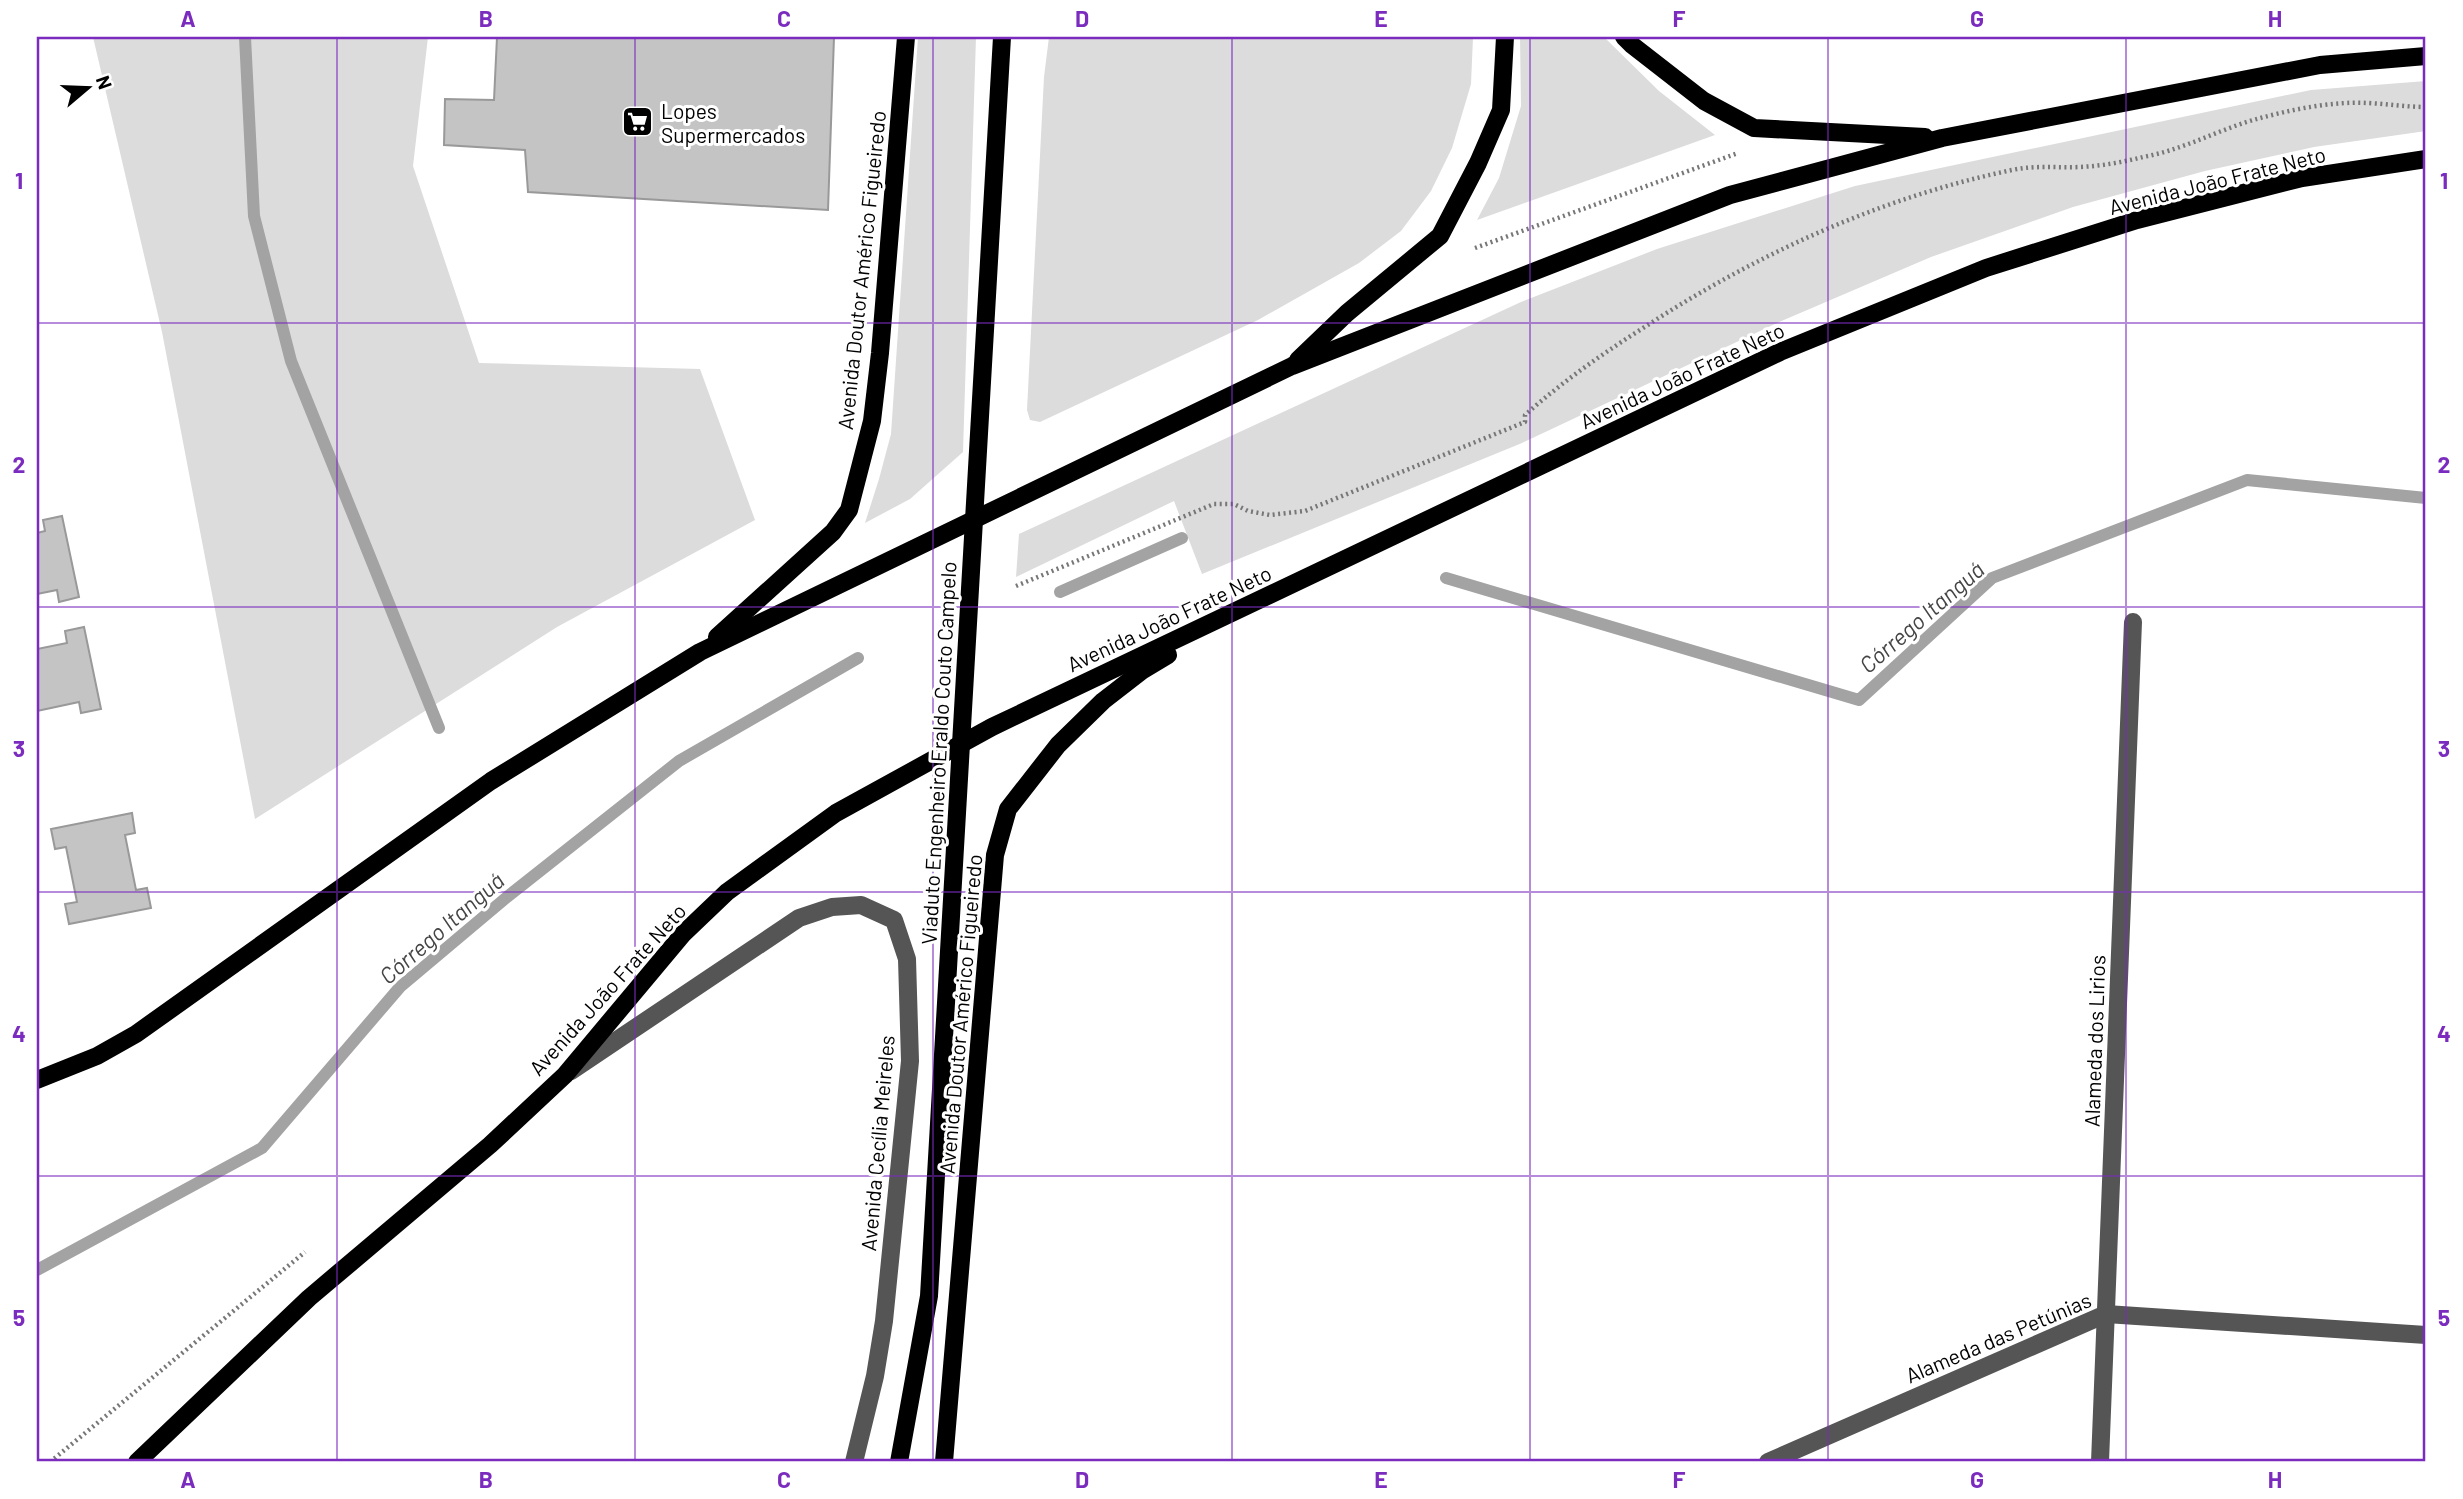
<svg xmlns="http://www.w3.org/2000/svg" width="2463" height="1499" font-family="Barlow,sans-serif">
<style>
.green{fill:#dcdcdc}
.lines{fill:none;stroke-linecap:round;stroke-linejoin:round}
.stream{stroke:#a3a3a3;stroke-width:12}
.building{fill:#c4c4c4;stroke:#999;stroke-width:2}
.path{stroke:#777;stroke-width:4.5;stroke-dasharray:2 3.5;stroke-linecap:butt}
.minor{stroke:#555;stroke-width:18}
.major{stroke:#000;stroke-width:18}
.grid{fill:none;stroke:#7b2cbf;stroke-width:2;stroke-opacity:0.55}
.labels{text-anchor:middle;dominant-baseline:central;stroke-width:6;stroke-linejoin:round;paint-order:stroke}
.poi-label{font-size:21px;fill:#000;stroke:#fff;text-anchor:start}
.street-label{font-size:21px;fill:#000;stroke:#fff}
.water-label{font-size:23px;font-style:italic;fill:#444;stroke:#fff}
.neatline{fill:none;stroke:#7b2cbf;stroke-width:2.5}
.grid-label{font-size:23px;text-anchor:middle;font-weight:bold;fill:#7b2cbf}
</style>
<rect width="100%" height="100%" fill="#fff"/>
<!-- green -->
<g class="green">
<polygon points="93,37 428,37 413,166 479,363 700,369 755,520 557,627 255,819 162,332"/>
<polygon points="918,37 976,37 963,452 910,499 865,523 879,479 891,434"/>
<polygon points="1049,37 1473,37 1471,84 1452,148 1431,191 1401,231 1359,263 1258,320 1040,422 1030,420 1027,410 1044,77"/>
<polygon points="1520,37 1604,37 1659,91 1715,135 1477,220 1499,178 1521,106"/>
<polygon points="2426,81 2426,131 2314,147 2205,171 2073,207 1931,257 1777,323 1522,443 1202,574 1174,501 1016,577 1019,534 1521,302 1657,249 1855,186 2311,90"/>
</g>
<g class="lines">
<!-- stream -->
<g class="stream">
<polyline points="245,37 254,216 291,361 439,728"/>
<polyline points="1446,578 1859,700 1992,578 2247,480 2426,498"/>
<polyline points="1060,592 1182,538"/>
<polyline points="37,1270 262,1148 400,987 507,897 679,761 858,658"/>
</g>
</g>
<!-- building -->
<g class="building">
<polygon points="497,37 834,37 828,210 528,192 525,150 444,145 445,99 494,100"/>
<polygon points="62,516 79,597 59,602 57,590 37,594 37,533 45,531 43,520"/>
<polygon points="84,627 101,709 81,713 79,702 37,711 37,649 67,643 65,631"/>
<polygon points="132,813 135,833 125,835 136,890 147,888 151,908 69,924 65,904 77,902 66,847 55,849 51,829"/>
</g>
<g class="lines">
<!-- path -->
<g class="path">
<polyline points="1475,248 1738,153"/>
<path d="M1016,586L1214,504H1234L1248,511L1270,515L1305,511L1525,422V415C1561,383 1599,356 1640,330C1753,256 1878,198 2012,170C2035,165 2057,168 2080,167C2102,166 2123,162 2143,157C2182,150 2216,131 2253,120C2289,110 2331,101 2368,103C2388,104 2407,107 2426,107"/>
<polyline points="50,1462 305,1252"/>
</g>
<!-- minor -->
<g class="minor">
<polyline points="571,1071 799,918 832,907 861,905 894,920 907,959 910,1061 884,1321 875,1376 854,1462"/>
<polyline points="1768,1462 2106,1314 2426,1335"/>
<polyline points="2100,1462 2133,622"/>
</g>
<!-- major -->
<g class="major">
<polyline points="1624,37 1632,45 1704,101 1754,128 1925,137"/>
<polyline points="1298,360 1347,313 1440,236 1478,163 1501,110 1505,37"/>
<polyline points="717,637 833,532 849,510 872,421 880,353 906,37"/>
<polyline points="37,1080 97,1056 136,1034 491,781 700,652 1292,366 1730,195 1942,138 2320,65 2426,56"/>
<polyline points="137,1462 309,1298 490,1145 565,1075 683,934 727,892 836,813 992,727 1780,352 1986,268 2137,220 2302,178 2426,159"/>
<polyline points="899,1462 929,1296 1002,37"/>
<polyline points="944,1462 995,855 1008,809 1058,745 1103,701 1143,670 1168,655"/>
</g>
</g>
<!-- grid -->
<path class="grid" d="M337,37V1462M635,37V1462M933,37V1462M1232,37V1462M1530,37V1462M1828,37V1462M2126,37V1462M37,323H2426M37,607H2426M37,892H2426M37,1176H2426"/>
<!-- icons -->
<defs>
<symbol id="supermarket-square" viewBox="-11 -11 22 22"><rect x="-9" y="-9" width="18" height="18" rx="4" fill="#000" stroke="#fff"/><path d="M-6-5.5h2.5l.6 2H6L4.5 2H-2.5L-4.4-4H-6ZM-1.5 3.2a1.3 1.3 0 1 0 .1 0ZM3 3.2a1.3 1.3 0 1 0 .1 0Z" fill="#fff"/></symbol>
</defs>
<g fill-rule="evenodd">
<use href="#supermarket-square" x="620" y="104" width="35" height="35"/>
</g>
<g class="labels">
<!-- poi labels -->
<g class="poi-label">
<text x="661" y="110">Lopes<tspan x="661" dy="24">Supermercados</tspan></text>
</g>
<!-- street labels -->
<g class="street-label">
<text transform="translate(2217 180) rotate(-14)">Avenida João Frate Neto</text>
<text transform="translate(861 270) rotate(-84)">Avenida Doutor Américo Figueiredo</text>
<text transform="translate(1682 375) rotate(-25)">Avenida João Frate Neto</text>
<text transform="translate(1169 618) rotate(-25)">Avenida João Frate Neto</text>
<text transform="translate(938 753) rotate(-87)">Viaduto Engenheiro Eraldo Couto Campelo</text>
<text transform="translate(607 989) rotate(-48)">Avenida João Frate Neto</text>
<text transform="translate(960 1014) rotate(-85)">Avenida Doutor Américo Figueiredo</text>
<text transform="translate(2094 1041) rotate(-88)">Alameda dos Lirios</text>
<text transform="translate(877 1143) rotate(-85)">Avenida Cecília Meireles</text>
<text transform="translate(1998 1337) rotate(-23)">Alameda das Petúnias</text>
</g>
<!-- water labels -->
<g class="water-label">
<text transform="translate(1921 617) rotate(-41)">Córrego Itanguá</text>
<text transform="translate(441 928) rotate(-41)">Córrego Itanguá</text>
</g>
</g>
<!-- border -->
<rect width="2463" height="1499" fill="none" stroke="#ffffff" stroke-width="77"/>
<!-- north arrow -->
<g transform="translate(88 88) rotate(71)" stroke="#ffffff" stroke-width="5" paint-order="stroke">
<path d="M0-5L12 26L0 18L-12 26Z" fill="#000000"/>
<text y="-10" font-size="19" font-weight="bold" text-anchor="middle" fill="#000000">N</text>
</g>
<rect x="38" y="38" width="2386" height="1422" class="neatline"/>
<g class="grid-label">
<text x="188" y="27">A</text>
<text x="486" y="27">B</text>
<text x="784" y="27">C</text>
<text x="1082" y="27">D</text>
<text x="1381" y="27">E</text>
<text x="1679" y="27">F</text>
<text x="1977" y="27">G</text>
<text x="2275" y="27">H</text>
<text x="19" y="189">1</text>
<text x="2444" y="189">1</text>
<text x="19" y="473">2</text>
<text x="2444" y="473">2</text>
<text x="19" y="757">3</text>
<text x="2444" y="757">3</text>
<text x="19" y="1042">4</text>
<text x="2444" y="1042">4</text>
<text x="19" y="1326">5</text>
<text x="2444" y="1326">5</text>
<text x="188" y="1488">A</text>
<text x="486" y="1488">B</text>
<text x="784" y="1488">C</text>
<text x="1082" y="1488">D</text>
<text x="1381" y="1488">E</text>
<text x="1679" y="1488">F</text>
<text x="1977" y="1488">G</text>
<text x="2275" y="1488">H</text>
</g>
</svg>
